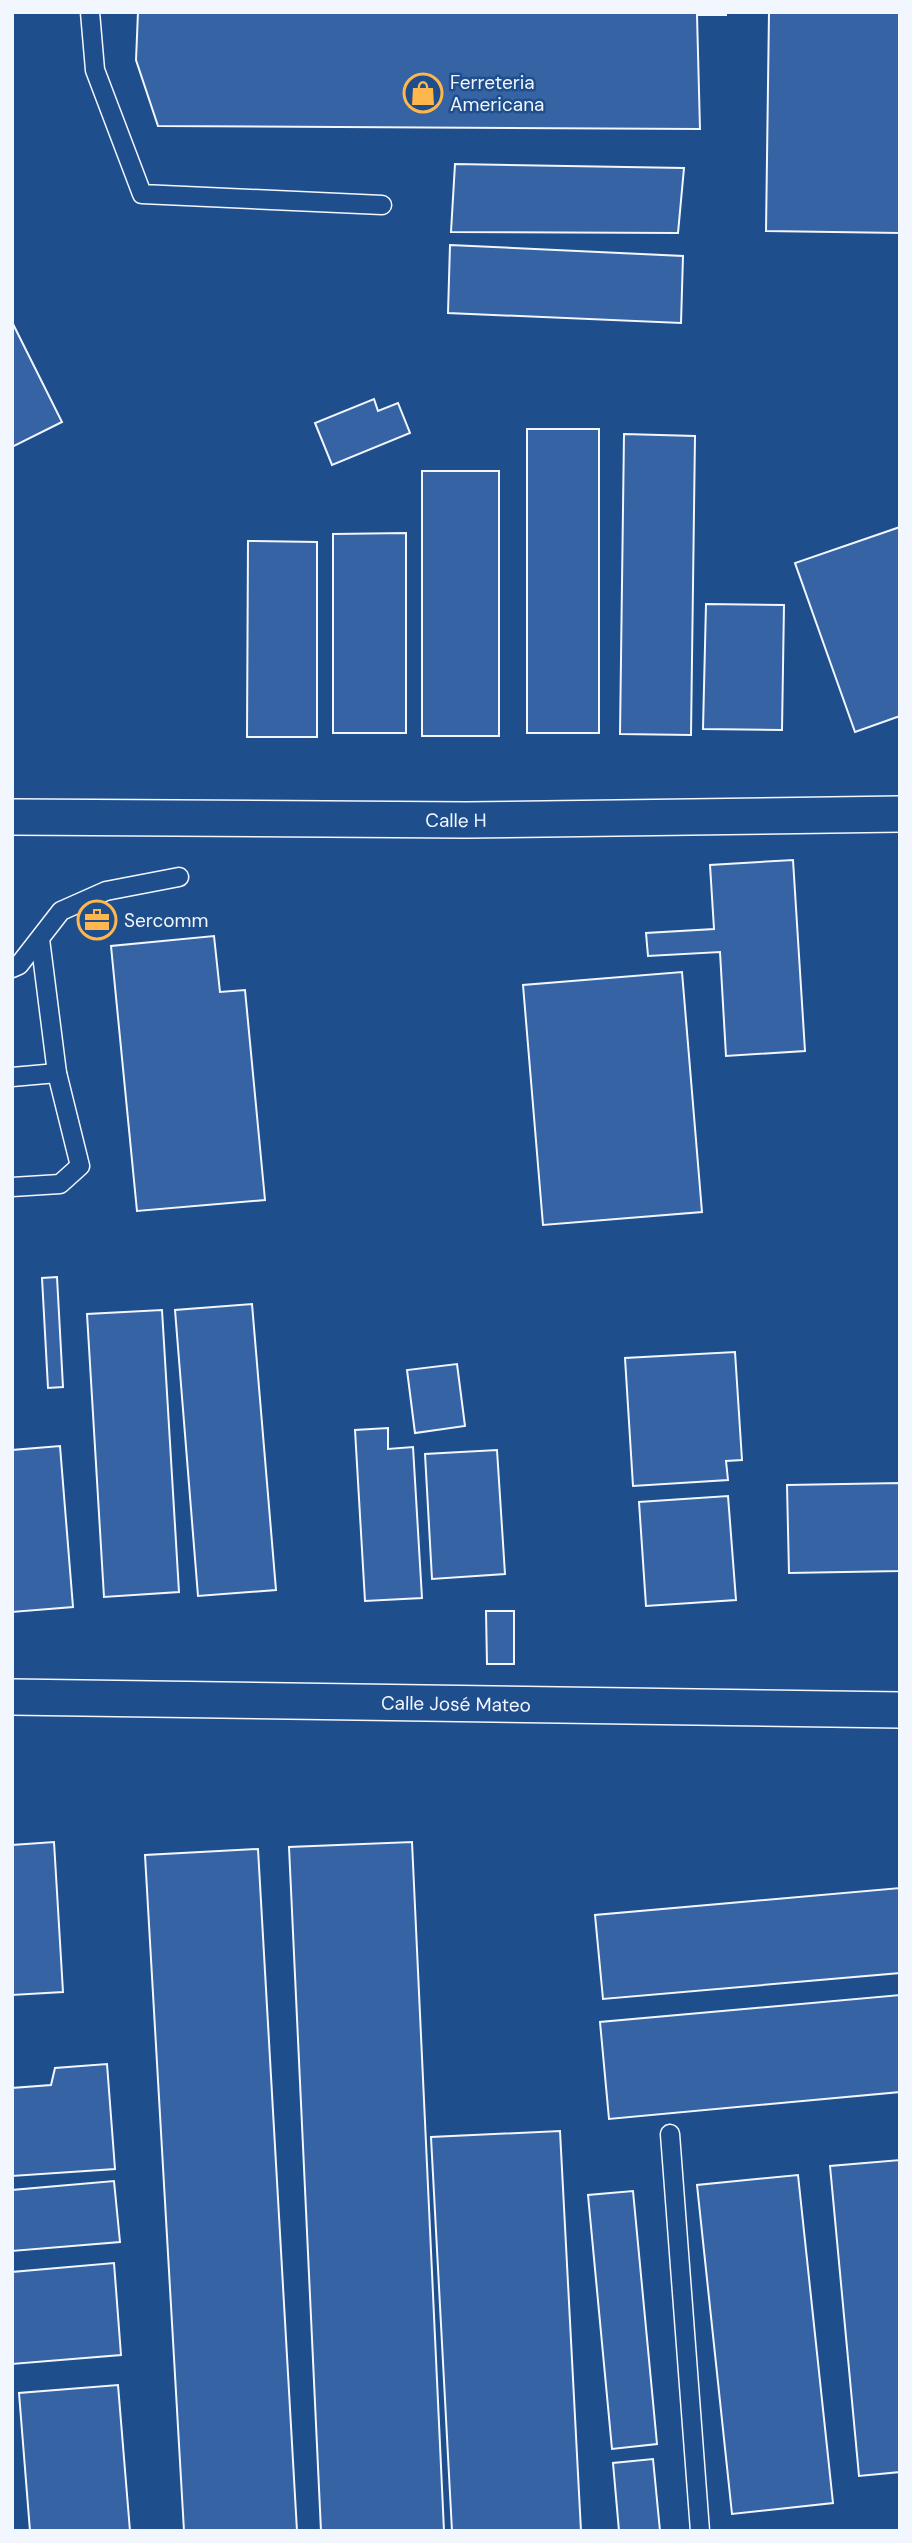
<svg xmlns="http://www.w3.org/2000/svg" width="912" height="2543" font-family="'DM Sans',sans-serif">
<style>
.building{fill:#3563a3;stroke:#f2f6ff;stroke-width:2}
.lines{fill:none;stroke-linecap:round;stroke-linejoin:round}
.service-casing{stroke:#f2f6ff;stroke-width:21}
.minor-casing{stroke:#f2f6ff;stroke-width:38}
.service{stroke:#1f4e8c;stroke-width:18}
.minor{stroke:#1f4e8c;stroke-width:35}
.labels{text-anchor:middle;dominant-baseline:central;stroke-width:5;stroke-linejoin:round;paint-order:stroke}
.poi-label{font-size:19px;fill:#f2f6ff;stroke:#1f4e8c;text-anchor:start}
.street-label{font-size:19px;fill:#f2f6ff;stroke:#1f4e8c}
</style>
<rect width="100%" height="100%" fill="#1f4e8c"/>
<!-- building -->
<g class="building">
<polygon points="138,12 726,12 726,15 697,15 700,129 158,126 136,60"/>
<polygon points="769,12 900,12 900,233 766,231"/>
<polygon points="455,164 684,168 678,233 451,232"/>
<polygon points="450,245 683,256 681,323 448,313"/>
<polygon points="12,322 62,422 12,447"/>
<polygon points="374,399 378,411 398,403 410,433 332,465 315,423"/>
<rect x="527" y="429" width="72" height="304"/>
<polygon points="624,434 695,436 691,735 620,734"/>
<rect x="422" y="471" width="77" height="265"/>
<polygon points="900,527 900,716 855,732 795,563"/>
<polygon points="406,533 406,733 333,733 333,534"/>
<polygon points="248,541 317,542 317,737 247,737"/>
<polygon points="706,604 784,605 782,730 703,729"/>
<polygon points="793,860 805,1051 726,1056 720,952 648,956 646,933 714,929 710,865"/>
<polygon points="214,936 220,992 245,990 265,1200 137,1211 111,946"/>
<polygon points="682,972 702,1212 543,1225 523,985"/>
<polygon points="57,1277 63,1387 48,1388 42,1278"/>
<polygon points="252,1304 276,1590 198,1596 175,1310"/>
<polygon points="162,1310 179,1592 104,1597 87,1314"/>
<polygon points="735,1352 742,1460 726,1461 728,1480 633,1486 625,1358"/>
<polygon points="457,1364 465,1426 415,1433 407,1370"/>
<polygon points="388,1428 388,1449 413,1447 422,1598 365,1601 355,1430"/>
<polygon points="60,1446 73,1607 12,1612 12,1450"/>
<polygon points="497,1450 505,1574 432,1579 425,1454"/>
<polygon points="900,1483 900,1571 789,1573 787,1485"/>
<polygon points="728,1496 736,1600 646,1606 639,1502"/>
<polygon points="486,1611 514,1611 514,1664 487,1664"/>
<polygon points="54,1842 63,1992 12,1995 12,1845"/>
<polygon points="412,1842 444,2531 321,2531 289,1847"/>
<polygon points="258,1849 297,2531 184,2531 145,1855"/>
<polygon points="900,1888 900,1973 603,1999 595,1915"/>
<polygon points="900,1995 900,2092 609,2119 600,2022"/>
<polygon points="107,2064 115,2169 12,2176 12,2088 51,2085 55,2068"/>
<polygon points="560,2131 581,2531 452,2531 431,2137"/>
<polygon points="900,2160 900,2472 859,2476 830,2166"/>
<polygon points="798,2175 833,2503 732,2514 697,2185"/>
<polygon points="114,2181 120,2242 12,2251 12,2190"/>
<polygon points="633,2191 657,2444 612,2449 588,2195"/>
<polygon points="114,2263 121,2355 12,2364 12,2272"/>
<polygon points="118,2385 130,2531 30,2531 19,2393"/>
<polygon points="653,2459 660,2531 619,2531 613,2463"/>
</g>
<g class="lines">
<defs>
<g id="service">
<polyline points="90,12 95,70 142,194 382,205"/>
<polyline points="12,968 19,965 61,911 106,891 179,877"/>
<polyline points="12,1077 57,1073"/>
<polyline points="12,1187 60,1184 80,1166 57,1073 40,939"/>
<polyline points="670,2134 700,2531"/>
</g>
<g id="minor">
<path id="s1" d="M12,817L466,820L900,814"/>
<path id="s2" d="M12,1697L900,1710"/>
</g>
</defs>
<!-- service casing -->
<use href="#service" class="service-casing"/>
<!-- minor casing -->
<use href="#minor" class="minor-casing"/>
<!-- service -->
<use href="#service" class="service"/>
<!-- minor -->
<use href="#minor" class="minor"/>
</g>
<!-- icons -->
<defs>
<symbol id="shop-ring" viewBox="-11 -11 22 22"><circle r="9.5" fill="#1f4e8c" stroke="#ffb74d" stroke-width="1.5"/><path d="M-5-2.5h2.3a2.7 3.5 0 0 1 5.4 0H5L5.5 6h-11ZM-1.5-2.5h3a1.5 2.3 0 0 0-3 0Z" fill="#ffb74d"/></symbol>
<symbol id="office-ring" viewBox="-11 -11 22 22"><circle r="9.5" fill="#1f4e8c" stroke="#ffb74d" stroke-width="1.5"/><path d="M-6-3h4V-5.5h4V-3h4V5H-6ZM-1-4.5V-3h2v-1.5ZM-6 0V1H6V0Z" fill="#ffb74d"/></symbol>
</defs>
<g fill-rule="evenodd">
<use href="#shop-ring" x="401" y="71" width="44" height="44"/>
<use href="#office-ring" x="75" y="898" width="44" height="44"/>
</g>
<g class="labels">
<!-- poi labels -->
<g class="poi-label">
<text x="450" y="82">Ferreteria<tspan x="450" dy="22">Americana</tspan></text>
<text x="124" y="920">Sercomm</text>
</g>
<!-- street labels -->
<g class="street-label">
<text stroke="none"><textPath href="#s1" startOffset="444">Calle H</textPath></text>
<text stroke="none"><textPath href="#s2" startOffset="444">Calle José Mateo</textPath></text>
</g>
</g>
<!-- border -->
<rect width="912" height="2543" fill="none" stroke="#f2f6ff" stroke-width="28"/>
</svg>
